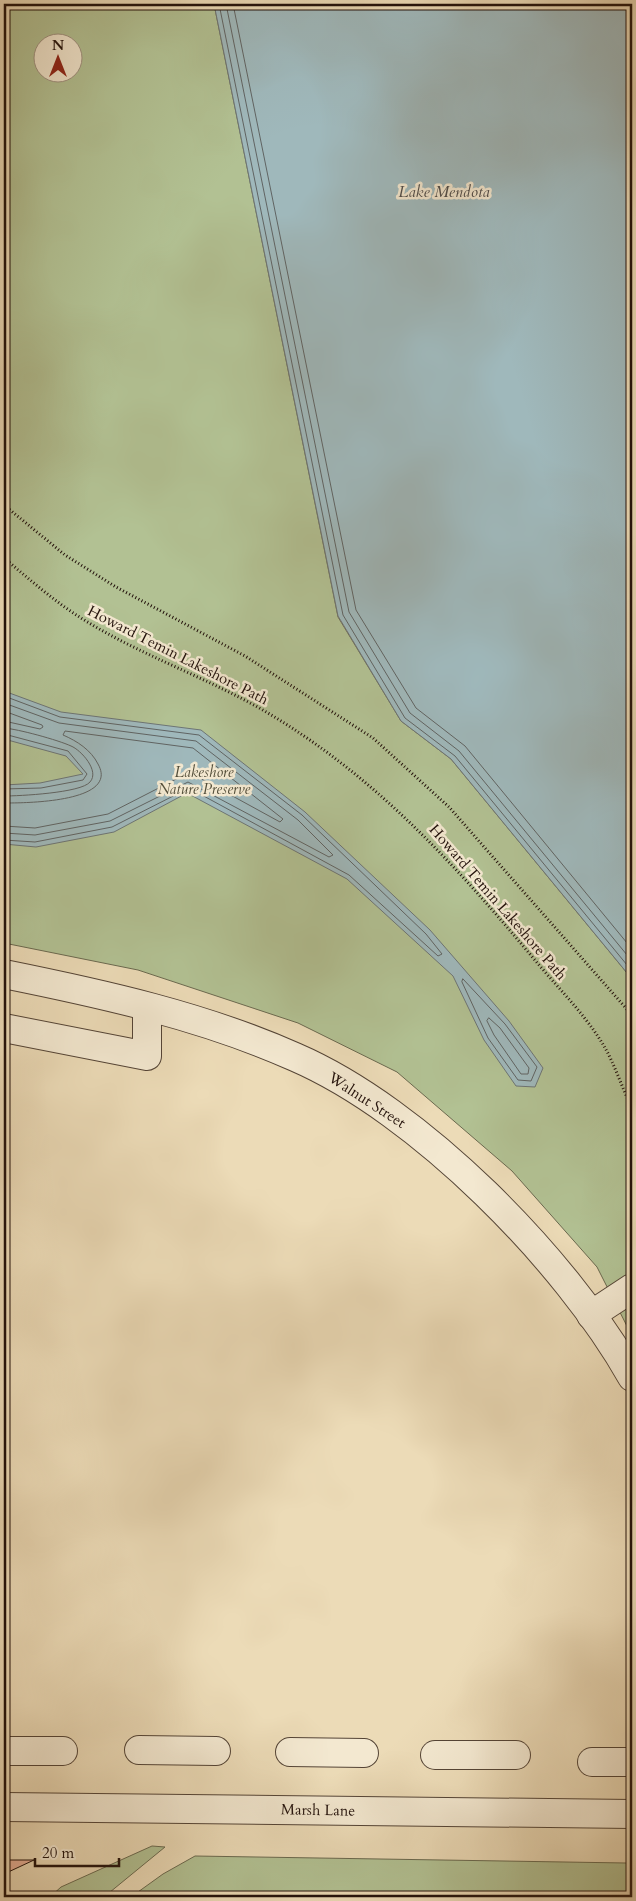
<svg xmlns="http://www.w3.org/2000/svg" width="636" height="1901" font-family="Cardo,serif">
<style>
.green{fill:#b2c193;stroke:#6a694f;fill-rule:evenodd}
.water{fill:#9fb8bb;stroke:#6d7575}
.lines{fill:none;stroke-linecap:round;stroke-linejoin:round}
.shore{stroke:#606463;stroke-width:1}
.building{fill:#e9b19a;stroke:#22110b}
.minor-casing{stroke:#544436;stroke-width:30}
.path{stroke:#22110b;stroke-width:3;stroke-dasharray:1 2.5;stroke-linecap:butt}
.minor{stroke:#f3e8d0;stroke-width:28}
.labels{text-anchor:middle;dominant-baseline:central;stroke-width:5;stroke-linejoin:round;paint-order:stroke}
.street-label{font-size:15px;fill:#22110b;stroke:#f3e8d0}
.park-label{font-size:15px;font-style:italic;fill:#544f3b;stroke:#f3e8d0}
.water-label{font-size:16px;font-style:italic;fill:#4e4b49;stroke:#f3e8d0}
</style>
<rect width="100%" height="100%" fill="#ecdbb7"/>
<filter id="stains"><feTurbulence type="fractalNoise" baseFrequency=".004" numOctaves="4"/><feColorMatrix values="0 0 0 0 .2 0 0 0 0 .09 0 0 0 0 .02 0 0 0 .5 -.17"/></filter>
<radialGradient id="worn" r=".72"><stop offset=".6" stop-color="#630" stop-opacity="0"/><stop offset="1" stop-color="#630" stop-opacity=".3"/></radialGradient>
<!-- green -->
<g class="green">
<path d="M4,4H214L338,617L401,721L451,759L632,979V1336L597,1267L512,1171L397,1072L298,1023L138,970L4,943ZM42,42H72V72H42Z"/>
<polygon points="152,1846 165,1847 104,1897 50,1897 61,1887"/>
<polygon points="195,1856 626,1863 632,1869 632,1897 131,1897 163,1874"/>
</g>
<!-- water -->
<g class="water">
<polygon points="214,4 632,4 632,979 451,759 401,721 338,616"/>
<polygon points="4,691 61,712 201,730 305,812 430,930 509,1021 543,1068 535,1087 516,1086 484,1040 453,976 347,879 187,793 114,832 36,847 4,844 4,785 40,783 83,774 66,756 4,739"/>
</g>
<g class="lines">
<!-- shore -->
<g class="shore">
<polyline points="219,4 343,615 405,718 455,756 632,971"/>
<polyline points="226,4 349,612 410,713 459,751 632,961"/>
<polyline points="233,4 356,610 416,708 465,746 632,949"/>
<polyline points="4,696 60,717 199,735 302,815 426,934 442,954 438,956 349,875 189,788 112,827 35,842 4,840"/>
<polyline points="4,703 59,723 196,741 298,820 333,855 329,857 188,782 110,821 35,835 4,833"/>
<polyline points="4,711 42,725 43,727 40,729 4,721"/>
<path d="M4,728C18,729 58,740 71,746C81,750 100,771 90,782C81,793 19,796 4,796"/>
<polyline points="4,734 68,751 87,774 83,780 41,788 4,789"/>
<path d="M4,803C23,803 120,803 98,764C91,750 77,741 63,735L65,731L193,748L283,819L280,822L196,776L186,774L108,814L35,828L4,826"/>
<polygon points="463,979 505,1024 537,1067 531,1081 518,1080 488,1038 462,982"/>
<polygon points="489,1018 500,1028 529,1068 528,1074 521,1074 494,1035 487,1021"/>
</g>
</g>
<!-- building -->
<polygon class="building" points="4,1860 34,1860 4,1874"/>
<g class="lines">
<defs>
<g id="minor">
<path d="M4,974C103,994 203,1016 295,1057C420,1111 566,1260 632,1377"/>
<polyline points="4,1028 147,1056 147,1007"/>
<polyline points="591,1315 632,1288"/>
<polyline points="139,1750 216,1751"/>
<polyline points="4,1751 63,1751"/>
<polyline points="290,1752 364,1753"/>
<polyline points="435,1755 516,1755"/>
<polyline points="592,1762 632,1762"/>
<polyline points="4,1807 632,1814"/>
</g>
</defs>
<!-- minor casing -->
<use href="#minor" class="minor-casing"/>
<!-- path -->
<g class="path">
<polyline points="4,505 65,555 116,587 245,656 373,738 449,807 632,1015"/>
<path d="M4,558C29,579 54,601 81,618C138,654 203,676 261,709C372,773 453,862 534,959C557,987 585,1014 604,1046C615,1065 622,1088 632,1108"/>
</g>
<!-- minor -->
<use href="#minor" class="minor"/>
</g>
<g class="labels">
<!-- street labels -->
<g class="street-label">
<text transform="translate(178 655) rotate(27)">Howard Temin Lakeshore Path</text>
<text transform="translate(498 902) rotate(49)">Howard Temin Lakeshore Path</text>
<text transform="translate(367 1100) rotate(33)">Walnut Street</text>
<text transform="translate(318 1810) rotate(1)">Marsh Lane</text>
</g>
<!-- park labels -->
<g class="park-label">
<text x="204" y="772">Lakeshore<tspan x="204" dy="17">Nature Preserve</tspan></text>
</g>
<!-- water labels -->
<g class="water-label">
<text x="444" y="192">Lake Mendota</text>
</g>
</g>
<!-- margin -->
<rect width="636" height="1901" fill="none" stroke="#ecdbb7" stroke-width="20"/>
<rect x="5" y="5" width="626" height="1891" fill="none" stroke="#22110b" stroke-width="2.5"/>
<rect x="10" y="10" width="616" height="1881" fill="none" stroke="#22110b"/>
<!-- north arrow -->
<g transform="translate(58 58)"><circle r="24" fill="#f3e8d0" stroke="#9f9281"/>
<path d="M0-4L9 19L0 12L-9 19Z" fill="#8f2418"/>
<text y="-8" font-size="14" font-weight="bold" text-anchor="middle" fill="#22110b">N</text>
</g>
<!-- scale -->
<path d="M35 1858v8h84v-8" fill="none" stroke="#22110b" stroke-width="2.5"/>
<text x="42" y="1858" font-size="15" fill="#22110b" stroke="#f3e8d0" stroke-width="4" paint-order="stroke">20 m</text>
<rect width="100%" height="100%" filter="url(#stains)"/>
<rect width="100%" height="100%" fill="url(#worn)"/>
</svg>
